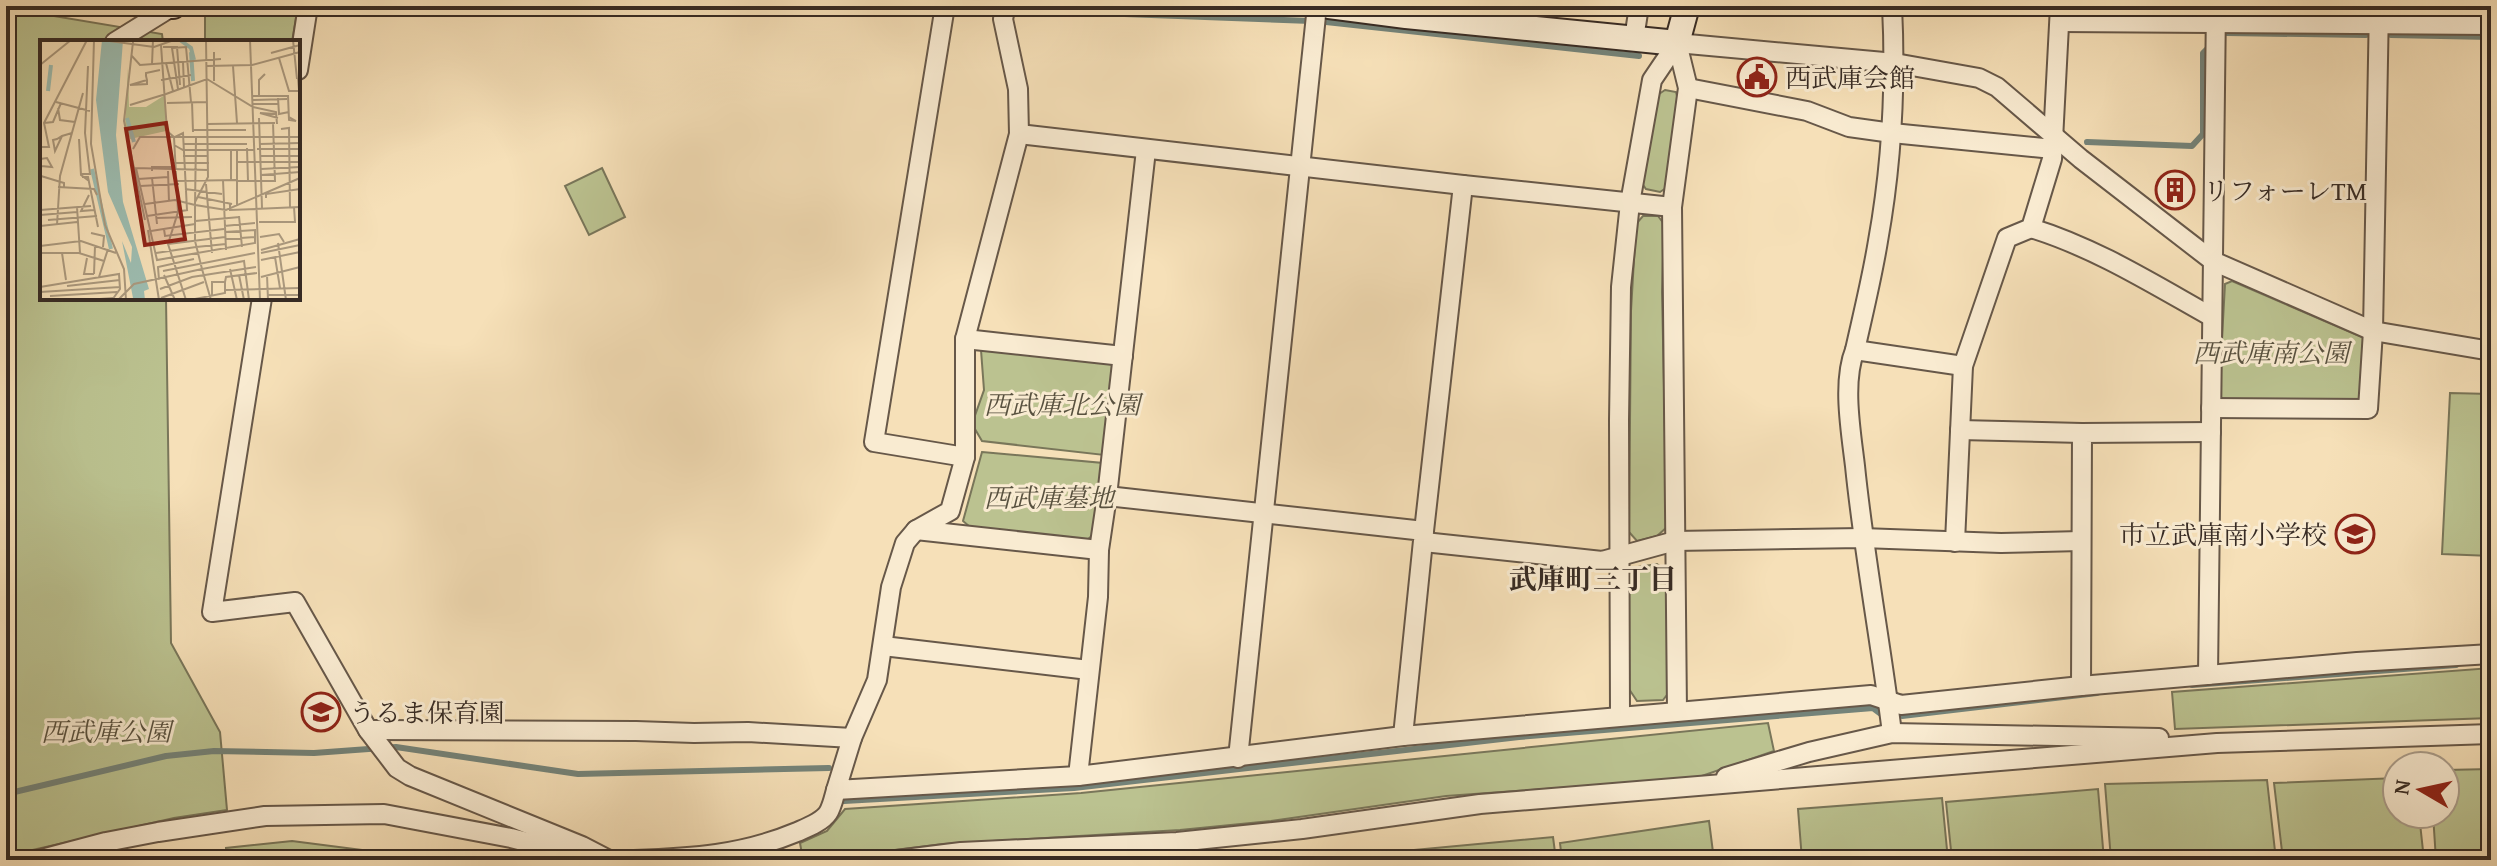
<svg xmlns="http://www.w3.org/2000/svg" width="2497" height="866" font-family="'Gentium Book Plus','Noto Serif JP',serif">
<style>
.green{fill:#bbc290;stroke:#79765a;stroke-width:2}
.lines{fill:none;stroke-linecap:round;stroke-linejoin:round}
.stream{stroke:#748379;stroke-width:6}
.street-casing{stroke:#675849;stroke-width:22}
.secondary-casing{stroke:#372b24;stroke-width:28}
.street{stroke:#f9ebd1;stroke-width:18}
.secondary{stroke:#f9ebd1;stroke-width:24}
.labels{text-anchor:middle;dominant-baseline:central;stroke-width:6;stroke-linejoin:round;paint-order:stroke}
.poi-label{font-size:26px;fill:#372b24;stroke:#f9ebd1;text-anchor:start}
.park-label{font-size:26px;font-style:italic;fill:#58513f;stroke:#f9ebd1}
.neighbourhood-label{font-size:28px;font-weight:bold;fill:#372b24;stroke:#f9ebd1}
.inset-river{fill:none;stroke:#9dbdb1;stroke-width:4}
.inset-road{fill:none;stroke:#aa987d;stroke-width:2}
.view{fill:#8f2418;fill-opacity:0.15;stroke:#8f2418;stroke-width:4}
.inset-edge{fill:none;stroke:#372b24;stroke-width:4}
</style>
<rect width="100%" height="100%" fill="#f6e0b8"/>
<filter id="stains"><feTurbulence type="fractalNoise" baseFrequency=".0025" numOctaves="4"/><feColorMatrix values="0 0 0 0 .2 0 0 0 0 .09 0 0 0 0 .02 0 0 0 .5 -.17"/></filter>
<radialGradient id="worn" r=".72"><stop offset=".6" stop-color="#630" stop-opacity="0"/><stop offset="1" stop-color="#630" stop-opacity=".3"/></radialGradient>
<!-- green -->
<g class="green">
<polygon points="214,6 298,6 292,42 205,42 205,13"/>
<polygon points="6,8 162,34 163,42 42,42 42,298 166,298 171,643 220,732 227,810 174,818 6,856"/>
<polygon points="1665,90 1676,92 1678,100 1666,188 1660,192 1646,189 1641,182 1659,94"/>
<polygon points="602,168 625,217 589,235 565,186"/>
<polygon points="1643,216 1658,216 1664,224 1662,292 1667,527 1657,536 1637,541 1629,532 1631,311 1636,224"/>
<polygon points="2232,281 2364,338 2364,401 2223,401 2219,393 2225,284"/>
<polygon points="981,350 1115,362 1104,455 982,441 972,424 984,390"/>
<polygon points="2450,393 2491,394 2491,556 2442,554"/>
<polygon points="982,452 1103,463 1094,534 1087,540 970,527 963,521"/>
<polygon points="1657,564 1667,571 1670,691 1663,700 1637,701 1629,689 1629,574 1638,567"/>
<polygon points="2491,668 2491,718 2175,729 2172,692"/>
<polygon points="1768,723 1774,751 1696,778 1446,796 1271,821 1180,830 943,844 814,860 803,860 800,843 827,831 845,809 1081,793"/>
<polygon points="2491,769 2491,860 2436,860 2433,814 2445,814 2445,770"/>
<polygon points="2397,778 2397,814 2419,814 2424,860 2283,860 2274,783"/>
<polygon points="2267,780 2276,860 2111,860 2105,784"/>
<polygon points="2098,789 2104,860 1952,860 1946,802"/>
<polygon points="1942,798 1948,860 1802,860 1798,809"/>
<polygon points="1709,821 1714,860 1562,860 1560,843"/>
<polygon points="1553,837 1556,860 1307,860"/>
<polygon points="292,841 440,860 226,860 226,848"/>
</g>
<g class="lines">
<!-- stream -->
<g class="stream">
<polyline points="1017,10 1311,21"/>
<polyline points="1326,22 1639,56"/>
<polyline points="2227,33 2366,35"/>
<polyline points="2391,35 2491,37"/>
<polyline points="2087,142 2192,146 2203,134 2203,53 2207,49"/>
<polyline points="2192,685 2456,665"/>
<polyline points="1902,716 2097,693"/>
<polyline points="6,794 166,756 214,751 314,753 396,747 578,774 829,768"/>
<polyline points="844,801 1074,788 1519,737 1873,708 1881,714"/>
</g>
<defs>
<g id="street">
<polyline points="945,6 874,442 965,457"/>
<polyline points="1006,6 1003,19 1018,89 1019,134 965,339 965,457 950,511 916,530 905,543 891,587 877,680 852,738 836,790 1078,776 1403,736 1871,695 1901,705 2081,686 2357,662 2491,654"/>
<polyline points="2060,22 2491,25"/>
<polyline points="1634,39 1639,6"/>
<polyline points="115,42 173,6"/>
<polyline points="1677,43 1895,63 1979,78 1997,87 2081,159 2213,261 2373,331 2491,351"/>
<polyline points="1677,43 1688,88 1672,207 1677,711"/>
<polyline points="298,70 308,6"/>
<polyline points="1688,88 1807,111 1849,127 1892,133 2053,149"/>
<polyline points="1019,134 1463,185 1672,207"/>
<path d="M2031,228C2096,248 2153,284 2212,317"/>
<polyline points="262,298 212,612 295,602 368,730 397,768 410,776 582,846 609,860"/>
<polyline points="965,339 1123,356"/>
<polyline points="1855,350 1963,366"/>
<polyline points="2211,408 2368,409 2373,331 2379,6"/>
<polyline points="1960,430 2082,433"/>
<polyline points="1107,496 1424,531 1403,736"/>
<polyline points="916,530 1099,550"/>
<polyline points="1424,531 1463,185"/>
<polyline points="1424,542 1602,561 1675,541 1862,538 2001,543 2081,541"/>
<polyline points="1955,542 1963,366 2007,238 2031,228 2052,159 2060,6"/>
<polyline points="883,646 1089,670"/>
<polyline points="2208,675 2216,6"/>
<polyline points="2081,686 2082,433 2211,432"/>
<polyline points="1620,715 1619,420 1621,287 1630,203 1652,80 1677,43"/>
<polyline points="368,730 636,731 694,733 748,732 852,738"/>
<path d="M1892,733C1881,644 1864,555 1855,466C1851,432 1842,382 1855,350C1863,314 1872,278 1878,241C1892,163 1896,85 1892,6"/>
<polyline points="1238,758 1317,6"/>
<polyline points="1078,776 1098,597 1099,550 1107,496 1146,150"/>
<polyline points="1726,777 1809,752 1892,733 2159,738"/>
<polyline points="38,860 106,842 158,832 265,816 384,814 511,838 582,856"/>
<path d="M634,860C692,858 742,855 797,832C806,828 822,822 828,813C832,807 834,797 836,790"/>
<polyline points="897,860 961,852 1177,842 1302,829 1480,804 2217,743 2491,734"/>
</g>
<g id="secondary">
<polyline points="171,6 173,6"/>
<polyline points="1329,6 1406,16 1677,43 1687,6"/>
</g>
</defs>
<!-- street casing -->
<use href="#street" class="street-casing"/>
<!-- secondary casing -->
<use href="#secondary" class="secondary-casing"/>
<!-- street -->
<use href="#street" class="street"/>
<!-- secondary -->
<use href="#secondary" class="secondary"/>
</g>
<!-- icons -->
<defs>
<symbol id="civic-ring" viewBox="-11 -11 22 22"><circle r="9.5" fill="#f9ebd1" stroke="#8f2418" stroke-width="1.5"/><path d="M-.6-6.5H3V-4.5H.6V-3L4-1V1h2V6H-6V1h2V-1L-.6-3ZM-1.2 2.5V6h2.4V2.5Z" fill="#8f2418"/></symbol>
<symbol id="building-ring" viewBox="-11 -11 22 22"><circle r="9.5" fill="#f9ebd1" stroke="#8f2418" stroke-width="1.5"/><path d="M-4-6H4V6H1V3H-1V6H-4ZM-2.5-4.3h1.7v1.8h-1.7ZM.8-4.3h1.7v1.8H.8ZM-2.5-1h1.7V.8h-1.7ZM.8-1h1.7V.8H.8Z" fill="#8f2418"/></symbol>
<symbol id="school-ring" viewBox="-11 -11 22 22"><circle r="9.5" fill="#f9ebd1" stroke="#8f2418" stroke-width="1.5"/><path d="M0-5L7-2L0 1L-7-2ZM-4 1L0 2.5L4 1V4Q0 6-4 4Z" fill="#8f2418"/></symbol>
</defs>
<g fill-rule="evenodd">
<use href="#civic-ring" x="1735" y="55" width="44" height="44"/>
<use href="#building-ring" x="2153" y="168" width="44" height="44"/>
<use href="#school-ring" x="2333" y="512" width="44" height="44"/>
<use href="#school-ring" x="299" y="690" width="44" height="44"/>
</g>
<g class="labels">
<!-- poi labels -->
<g class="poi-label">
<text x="1785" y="77">西武庫会館</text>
<text x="2203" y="190">リフォーレTM</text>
<text x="2327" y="534" text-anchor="end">市立武庫南小学校</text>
<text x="349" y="712">うるま保育園</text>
</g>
<!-- park labels -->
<g class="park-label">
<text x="2271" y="352">西武庫南公園</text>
<text x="1062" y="404">西武庫北公園</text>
<text x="1049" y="497">西武庫墓地</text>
<text x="106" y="731">西武庫公園</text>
</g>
<!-- neighbourhood labels -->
<g class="neighbourhood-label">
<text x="1593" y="578">武庫町三丁目</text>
</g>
</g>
<!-- overview -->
<g transform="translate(40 40)">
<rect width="260" height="260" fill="#f6e0b8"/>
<path d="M88,27L89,67H106L125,55L126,91L90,99L85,85Z" fill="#bbc290"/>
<path d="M62,0H83L76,95L83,162L109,249L104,251L105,260L93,258L82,201L91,223L92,207L68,152L56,60Z" fill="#9dbdb1"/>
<path class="inset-river" d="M140,0L151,8L154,20M151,12L153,41M8,51L11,25M87,78L94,102M52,129L71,209"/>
<path class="inset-road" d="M54,0L51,104L65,185L84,229L86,260M62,0L114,7L134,0M210,0L220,260M253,0L257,39M93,2L84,81L105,180M121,5L127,91L134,97L138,172L128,204L146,260M123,7H137L140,45M174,12V41M231,13L260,5M91,15L100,25L181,19M239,18L249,51H260M143,22L144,47M126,23L133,51M112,24L113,0M0,25L31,0M167,26L212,25L260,12M193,26L197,83M258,38L260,62M107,40L90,45L107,44V40L106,36V33L120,30M121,40L151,35M138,49L132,8L146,7L151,62M126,54L167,39L213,67L236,72L237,84M212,56H248L249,80L256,81L249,77M219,56V40L225,34M238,58L239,74L249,72M212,60L247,59M16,62L50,71M152,62L153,92M127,63L167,62M212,64H239M90,65L126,54M18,68L20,80L35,82M236,74L220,73L238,78M219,78L222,168M4,83L13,82L21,63M168,84L235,83M241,89L249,88L250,167M153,90H206M22,96L15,111L13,100L17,99L22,96L32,93M135,97L143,93L147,170M39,99L41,135L49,141M143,104H207M220,104L260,103M134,105L143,110H214M0,107H9L4,83L47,0M207,108L208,141M93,109L100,97H260M217,109H260M191,110V140M143,116H168M221,116H260M0,119L7,118L12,127L1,126M197,122H260M134,123H169M221,129L260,127M168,130L96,128L117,220L215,203V190L185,192M112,131V127H134M128,131L129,162M41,134H50L45,93L48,26M221,135L260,132M1,136L24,143V147M42,137H48L58,187M0,138L1,107M112,138L117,184M98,139L128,137M183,140L186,210M136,141L196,140M196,141H235L233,83M166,144L172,213M100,146L139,144M18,147L54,149L57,155M145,149L182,154M49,155L41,171L54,170M158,157L192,164M226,158V154L260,149M155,162L168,137L166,0M105,164L135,160L155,165L156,97M190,164V170L260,167M197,165V110M37,167L40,213M0,170L51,166M0,175L37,172M107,176L148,170M199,176L202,207M116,178L152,177M8,180L57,176M155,181L200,177M219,182H255L254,167M17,185L20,136L43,53M0,186L37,182M184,186L215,183M124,189L125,196L184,189M108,190L119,260M111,191L155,184M51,193L64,196L63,207M220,197L239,194L244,202M186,199L215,197M238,203L246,260M128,204L185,197M0,206L41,201L76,213M156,207L186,204M221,210L260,199M0,213H39L64,221M22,213L26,240M116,213L156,207M221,213L260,205M235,217L240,248M47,218L44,234H54M221,220L260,212M190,229L197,260M123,231L215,213M54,234L55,206M124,235L135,260M199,235L204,260M227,235L228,260M59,237L68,209M221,237L260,227M119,240L118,227L154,219M185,242L186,237L217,233M27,246L80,240M0,247L79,234L80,249L72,260M120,249L152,237L216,227M185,250L260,248M0,252L80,247M228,255H260M10,256L77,252M121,258L164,242M46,260L73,258M78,260L94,244L162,229L155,201V165L186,170L260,138M150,260L185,253V242H172V255M171,260L162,229L204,221L209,260"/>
<path class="view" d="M126,83L145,199L105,205L86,89Z"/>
<rect width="260" height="260" class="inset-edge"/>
</g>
<!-- margin -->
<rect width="2497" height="866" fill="none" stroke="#f6e0b8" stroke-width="32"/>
<rect x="8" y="8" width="2481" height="850" fill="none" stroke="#372b24" stroke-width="4"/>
<rect x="16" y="16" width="2465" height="834" fill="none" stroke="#372b24" stroke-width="2"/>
<!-- north arrow -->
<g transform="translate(2421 790) rotate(279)"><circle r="38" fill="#f9ebd1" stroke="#ab9e8c" stroke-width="2"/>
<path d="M0-6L14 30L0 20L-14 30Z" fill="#8f2418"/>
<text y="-12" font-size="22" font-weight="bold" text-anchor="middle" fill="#372b24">N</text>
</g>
<rect width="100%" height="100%" filter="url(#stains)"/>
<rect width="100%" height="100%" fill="url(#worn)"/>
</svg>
